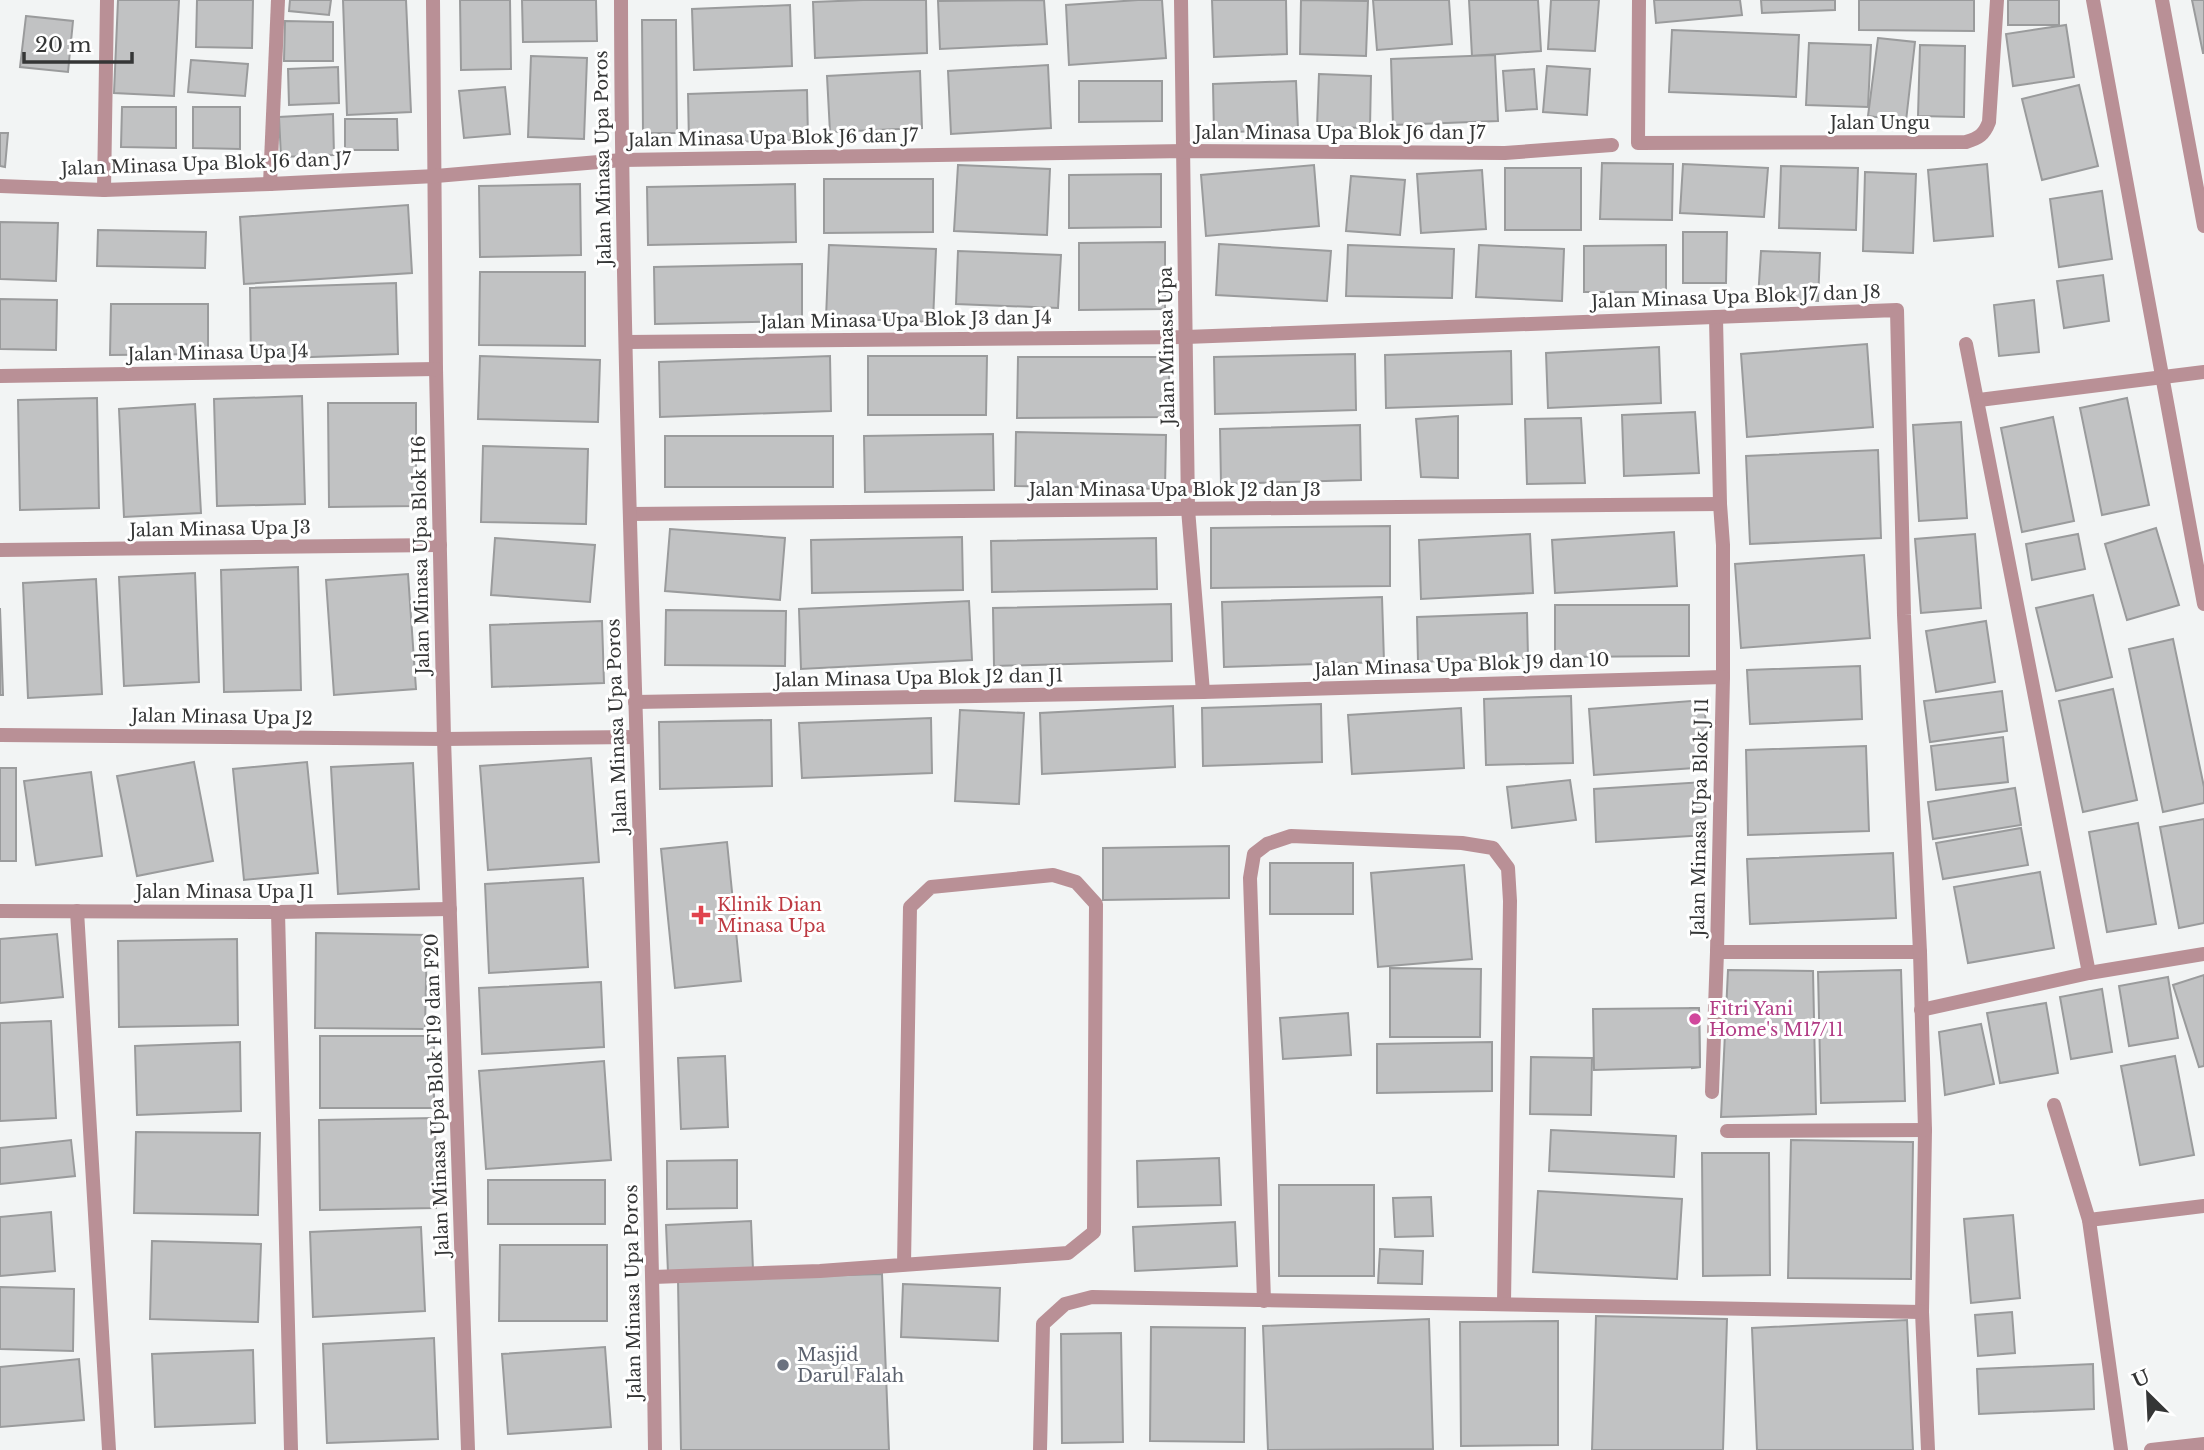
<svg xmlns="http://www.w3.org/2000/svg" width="2204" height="1450" font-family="'Libre Baskerville',serif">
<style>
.building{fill:#c1c2c3;stroke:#9a9b9c;stroke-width:2}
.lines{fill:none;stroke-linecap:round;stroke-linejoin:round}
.minor{stroke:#b99096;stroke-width:14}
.tertiary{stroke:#b99096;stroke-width:14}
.health-dot{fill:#e0444e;stroke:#fff;stroke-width:2.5}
.hotel-dot{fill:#d1479c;stroke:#fff;stroke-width:2.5}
.worship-dot{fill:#6b7280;stroke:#fff;stroke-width:2.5}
.labels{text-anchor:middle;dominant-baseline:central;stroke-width:6;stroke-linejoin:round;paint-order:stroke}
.street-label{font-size:18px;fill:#353636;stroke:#fff}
.health-label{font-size:18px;fill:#be3a42;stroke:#fff;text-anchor:start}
.hotel-label{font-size:18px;fill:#b23c85;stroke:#fff;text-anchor:start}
.worship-label{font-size:18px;fill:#5b616d;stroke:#fff;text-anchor:start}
</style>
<rect width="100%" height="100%" fill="#f2f4f4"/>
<!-- building -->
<g class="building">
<polygon points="118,0 179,0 174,96 114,93"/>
<polygon points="197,0 253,0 252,48 196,47"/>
<polygon points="290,0 331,0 329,15 289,11"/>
<polygon points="343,0 406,0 411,112 347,115"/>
<polygon points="460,0 510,0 511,69 461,70"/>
<polygon points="522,0 596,0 597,41 523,42"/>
<polygon points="863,0 926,0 927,53 815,58 813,2"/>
<polygon points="1044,0 1047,44 940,49 938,1"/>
<polygon points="1138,0 1162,0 1166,58 1069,65 1066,5"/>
<polygon points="1212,0 1286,0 1287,54 1214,57"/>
<polygon points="1301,0 1368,1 1366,56 1300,54"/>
<polygon points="1373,0 1449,0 1452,44 1377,50"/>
<polygon points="1469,0 1538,0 1541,51 1472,56"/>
<polygon points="1551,0 1599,0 1595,51 1548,49"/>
<polygon points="1654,0 1740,0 1742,15 1656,23"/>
<polygon points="1761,0 1835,0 1835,10 1762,13"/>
<polygon points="1859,0 1974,0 1974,31 1859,30"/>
<rect x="2008" y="0" width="51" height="25"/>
<polygon points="2192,0 2204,0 2204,53 2203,53"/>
<polygon points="790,5 792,66 694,70 692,9"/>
<polygon points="26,16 73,21 68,72 20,67"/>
<polygon points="642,20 676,20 677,133 643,133"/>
<polygon points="285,21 333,22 333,61 284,61"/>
<polygon points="2066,25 2074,77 2013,86 2006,34"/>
<polygon points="1672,30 1799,35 1796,97 1669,92"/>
<polygon points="1878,38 1915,42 1906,121 1868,116"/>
<polygon points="1809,43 1871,45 1868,107 1806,105"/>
<polygon points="1920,45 1965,46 1964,117 1918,116"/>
<polygon points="1495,55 1498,121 1393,125 1391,59"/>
<polygon points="531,56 587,58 584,139 528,137"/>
<polygon points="191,60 248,64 245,96 188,92"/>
<polygon points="1048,65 1051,128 951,134 948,71"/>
<polygon points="1547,66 1590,69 1587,115 1543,112"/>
<polygon points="338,67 339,103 289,105 288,69"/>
<polygon points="1534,69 1537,109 1506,111 1503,71"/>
<polygon points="920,71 922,128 830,132 827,76"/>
<polygon points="1319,74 1371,76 1370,128 1317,127"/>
<polygon points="1079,81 1162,81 1162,121 1079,122"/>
<polygon points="1296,81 1298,129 1214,133 1213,84"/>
<polygon points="2079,85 2098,166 2042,180 2022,99"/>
<polygon points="505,87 510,134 464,138 459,91"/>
<polygon points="807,90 808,140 689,143 688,94"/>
<polygon points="122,107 176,107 176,148 121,147"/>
<polygon points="193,107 240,107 240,149 193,148"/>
<polygon points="333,114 334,155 281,157 279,117"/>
<polygon points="345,119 397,119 398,150 345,150"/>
<polygon points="0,133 8,133 5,167 0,166"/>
<polygon points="1602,163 1673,164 1672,220 1600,219"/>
<polygon points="1683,164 1768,168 1764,217 1680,213"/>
<polygon points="1987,164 1993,236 1934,241 1928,170"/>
<polygon points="958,165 1050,169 1047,235 954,231"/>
<polygon points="1314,165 1319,226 1206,236 1201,175"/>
<polygon points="1781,166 1858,168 1856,230 1779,228"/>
<rect x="1505" y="168" width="76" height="62"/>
<polygon points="1482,170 1486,229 1421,233 1417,174"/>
<polygon points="1865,172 1916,174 1913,253 1863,251"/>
<polygon points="1161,174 1161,227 1069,228 1069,175"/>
<polygon points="1351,176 1405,180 1400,235 1346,231"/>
<polygon points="824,179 933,179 933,232 824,233"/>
<polygon points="580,184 581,255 480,257 479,186"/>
<polygon points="795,184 796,242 648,245 647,187"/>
<polygon points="2102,191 2112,259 2059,267 2050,199"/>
<polygon points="408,205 412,273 244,284 240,217"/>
<polygon points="0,222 58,223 56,281 0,279"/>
<polygon points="98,230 206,232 205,268 97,266"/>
<polygon points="1683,232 1727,232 1726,283 1683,283"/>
<polygon points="1165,242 1165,309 1079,310 1079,243"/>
<polygon points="1219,244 1331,251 1327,301 1216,295"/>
<polygon points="829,245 936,249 933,322 826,318"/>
<polygon points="1348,245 1454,249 1452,298 1346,296"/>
<polygon points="1479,245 1564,249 1562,301 1476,297"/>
<polygon points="1666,245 1666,292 1584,292 1584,246"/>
<polygon points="958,251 1061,255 1058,308 956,304"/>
<polygon points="1761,251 1820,253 1818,301 1758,299"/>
<polygon points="802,264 802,321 655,324 654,267"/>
<polygon points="480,272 585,272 585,346 479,345"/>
<polygon points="2103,275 2109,321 2064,328 2057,281"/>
<polygon points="396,283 398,354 251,359 250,288"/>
<polygon points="0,299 57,300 56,350 0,349"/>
<polygon points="2034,300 2039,352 1999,356 1994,305"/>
<polygon points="111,304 208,304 208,354 110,355"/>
<polygon points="1867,344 1873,427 1747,437 1741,354"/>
<polygon points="1659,347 1661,403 1548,408 1546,353"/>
<polygon points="1511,351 1512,404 1386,408 1385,355"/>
<polygon points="1355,354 1356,410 1215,414 1214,357"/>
<polygon points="480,356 600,360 598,422 478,419"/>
<polygon points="830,356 831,411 660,417 659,362"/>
<polygon points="868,356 987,356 986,415 868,415"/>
<polygon points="1018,357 1169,357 1169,417 1017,418"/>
<polygon points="302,396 305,504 217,506 214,399"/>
<polygon points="97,398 99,508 20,510 18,400"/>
<polygon points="2127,398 2149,505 2102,515 2080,408"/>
<polygon points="328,403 416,403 416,506 329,507"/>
<polygon points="195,404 201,513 124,517 119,409"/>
<polygon points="1695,412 1699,473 1624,476 1622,415"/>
<polygon points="1458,416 1458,478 1421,477 1416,419"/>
<polygon points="2053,417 2074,521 2022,532 2001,428"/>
<polygon points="1581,418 1585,483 1527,484 1525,419"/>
<polygon points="1961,422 1967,518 1919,521 1913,425"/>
<polygon points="1360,425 1361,480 1221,484 1220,429"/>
<polygon points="1016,432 1166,435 1165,489 1015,486"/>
<polygon points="993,434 994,490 865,492 864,436"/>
<rect x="665" y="436" width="168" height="51"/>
<polygon points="483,446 588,449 586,524 481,522"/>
<polygon points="1878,450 1881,538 1750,544 1746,456"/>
<polygon points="1390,526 1390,586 1211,588 1211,528"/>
<polygon points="2156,528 2179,605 2127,620 2105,544"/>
<polygon points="670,529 785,538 780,600 665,591"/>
<polygon points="1674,532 1677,586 1555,593 1552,540"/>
<polygon points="1530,534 1533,593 1421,599 1419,540"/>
<polygon points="1975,534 1981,608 1921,613 1915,539"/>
<polygon points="2078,534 2085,569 2032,580 2026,544"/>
<polygon points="962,537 963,590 812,593 811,540"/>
<polygon points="495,538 595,545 590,602 491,595"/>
<polygon points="1156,538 1157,589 992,592 991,541"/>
<polygon points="1864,555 1870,638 1741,648 1735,564"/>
<polygon points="298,567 301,690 224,692 221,570"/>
<polygon points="195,573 199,682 124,686 119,577"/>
<polygon points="408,574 416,689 334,695 326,580"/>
<polygon points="96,579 102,694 28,698 23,583"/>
<polygon points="2093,595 2112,677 2056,691 2036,608"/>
<polygon points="1382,597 1384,662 1224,667 1222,602"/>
<polygon points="969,601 972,660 801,669 799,609"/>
<polygon points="1171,604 1172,661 994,666 993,608"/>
<polygon points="1555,605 1689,605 1689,656 1555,657"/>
<polygon points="0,608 3,695 0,695"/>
<polygon points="666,610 786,611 785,666 665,665"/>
<polygon points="1527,613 1528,658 1418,662 1417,617"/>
<polygon points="602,621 604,683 492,687 490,625"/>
<polygon points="1986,621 1995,682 1936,692 1926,631"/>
<polygon points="2173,639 2204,787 2204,803 2163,812 2129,649"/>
<polygon points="1860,666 1862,719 1750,724 1747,670"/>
<polygon points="2113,689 2137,800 2083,812 2059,701"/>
<polygon points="2002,691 2007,731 1930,742 1924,701"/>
<polygon points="1571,696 1573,763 1486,765 1484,699"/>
<polygon points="1704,700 1709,767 1594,775 1589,709"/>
<polygon points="1321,704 1322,762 1203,766 1202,708"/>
<polygon points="1173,706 1175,767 1042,774 1040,713"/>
<polygon points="1461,708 1464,768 1352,774 1348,715"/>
<polygon points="960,710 1024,713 1019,804 955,801"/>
<polygon points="931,718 932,773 802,778 799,723"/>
<polygon points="771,720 772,786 660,789 659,722"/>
<polygon points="2003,737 2008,782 1936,790 1931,746"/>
<polygon points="1866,746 1869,831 1748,835 1746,750"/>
<polygon points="591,758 599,862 488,870 480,766"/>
<polygon points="194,762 213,861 137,876 117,776"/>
<polygon points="307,762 318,873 244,880 233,769"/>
<polygon points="413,763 419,889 338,894 331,767"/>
<rect x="0" y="768" width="16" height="93"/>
<polygon points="91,772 102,856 36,865 24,781"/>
<polygon points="1570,780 1576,820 1512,828 1507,787"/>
<polygon points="1704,782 1706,835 1596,842 1594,789"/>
<polygon points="2015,788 2021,825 1933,839 1928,802"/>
<polygon points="2204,819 2204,923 2179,928 2160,827"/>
<polygon points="2138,823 2156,924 2107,932 2089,832"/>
<polygon points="2021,828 2028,865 1943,879 1936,843"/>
<polygon points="727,842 741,981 675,988 661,849"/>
<polygon points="1229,846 1229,898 1103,900 1103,848"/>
<polygon points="1893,853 1896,918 1750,924 1747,859"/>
<rect x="1270" y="863" width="83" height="51"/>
<polygon points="1464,865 1472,959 1378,967 1371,873"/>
<polygon points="2040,872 2054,948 1968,963 1954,887"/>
<polygon points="583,878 588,967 489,973 485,884"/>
<polygon points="316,933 427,935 425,1029 315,1028"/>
<polygon points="57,934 63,997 0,1003 0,939"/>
<polygon points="237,939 238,1025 119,1027 118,941"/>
<polygon points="1390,968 1481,969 1480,1037 1390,1037"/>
<polygon points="1728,970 1813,971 1816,1114 1721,1117"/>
<polygon points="1901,970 1905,1101 1821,1103 1818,972"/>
<polygon points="2204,975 2204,1066 2199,1067 2173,985"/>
<polygon points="2168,977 2178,1038 2129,1046 2119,986"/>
<polygon points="601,982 604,1047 482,1054 479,988"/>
<polygon points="2102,989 2112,1052 2071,1059 2060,997"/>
<polygon points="2046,1003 2058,1073 2000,1083 1987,1013"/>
<polygon points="1690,1008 1699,1008 1700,1067 1692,1068"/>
<polygon points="1690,1008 1699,1008 1699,1031 1691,1031"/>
<polygon points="1699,1008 1700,1067 1594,1070 1593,1009"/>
<polygon points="1348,1013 1351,1055 1283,1059 1280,1018"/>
<polygon points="51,1021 56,1118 0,1121 0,1023"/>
<polygon points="1981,1024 1994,1084 1945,1095 1939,1032"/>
<rect x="320" y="1036" width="114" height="72"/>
<polygon points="240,1042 241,1111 137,1115 135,1046"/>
<polygon points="1492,1042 1492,1091 1377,1093 1377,1044"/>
<polygon points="725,1056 728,1127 681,1129 678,1058"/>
<polygon points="2175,1056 2194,1155 2140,1165 2121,1066"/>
<polygon points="1531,1057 1592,1058 1591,1115 1530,1114"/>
<polygon points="604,1061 611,1160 486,1169 479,1071"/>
<polygon points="435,1118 436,1208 320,1210 319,1120"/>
<polygon points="1551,1130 1676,1136 1674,1177 1549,1171"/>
<polygon points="136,1132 260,1133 258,1215 134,1213"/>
<polygon points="71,1140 75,1176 0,1184 0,1148"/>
<polygon points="1791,1140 1913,1142 1911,1279 1788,1278"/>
<polygon points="1702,1153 1769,1153 1770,1275 1703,1276"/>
<polygon points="1219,1158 1221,1205 1138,1207 1137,1161"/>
<polygon points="737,1160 737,1208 667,1209 667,1161"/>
<rect x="488" y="1180" width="117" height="44"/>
<rect x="1279" y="1185" width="95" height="91"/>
<polygon points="1538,1191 1682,1199 1677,1279 1533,1272"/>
<polygon points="1431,1197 1433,1236 1395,1237 1393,1198"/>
<polygon points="51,1212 55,1271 0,1276 0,1217"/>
<polygon points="2013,1215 2020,1298 1971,1303 1964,1219"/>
<polygon points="751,1221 753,1270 668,1273 666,1225"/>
<polygon points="1235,1222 1237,1266 1135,1271 1133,1227"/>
<polygon points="421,1227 425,1311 313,1317 310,1232"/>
<polygon points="152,1241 261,1244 258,1322 150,1319"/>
<polygon points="500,1245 607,1245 607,1321 499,1321"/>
<polygon points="1380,1249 1423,1251 1422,1284 1378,1283"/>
<polygon points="882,1274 889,1450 681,1450 678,1280"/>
<polygon points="903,1284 1000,1288 998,1341 901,1337"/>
<polygon points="0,1287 74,1289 73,1351 0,1349"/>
<polygon points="2012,1312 2015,1353 1978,1356 1975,1315"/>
<polygon points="1596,1316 1727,1319 1723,1450 1592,1450"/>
<polygon points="1429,1319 1433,1449 1268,1450 1263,1326"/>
<polygon points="1907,1320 1913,1450 1757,1450 1752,1328"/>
<polygon points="1558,1321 1558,1445 1461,1446 1460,1322"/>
<polygon points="1151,1327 1245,1328 1244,1442 1150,1441"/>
<polygon points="1121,1333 1123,1442 1062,1443 1061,1334"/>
<polygon points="434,1338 438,1439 327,1443 323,1344"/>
<polygon points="605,1347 611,1427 508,1434 502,1354"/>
<polygon points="253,1350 255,1423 155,1427 152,1354"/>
<polygon points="79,1359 84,1420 0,1427 0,1367"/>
<polygon points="2093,1364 2094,1409 1979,1414 1977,1369"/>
</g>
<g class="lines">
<!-- minor -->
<g class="minor">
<polyline points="433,0 436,369 444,739 468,1450"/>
<polyline points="1181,0 1188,509 1203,692"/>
<path d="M1639,0L1638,143L1966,142C1979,138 1984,135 1989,122L1997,0"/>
<polyline points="2093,0 2204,604"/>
<polyline points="2162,0 2204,226"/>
<polyline points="270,184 278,0"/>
<polyline points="0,186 104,190 270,184 436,176 622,160 1185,151 1505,153 1612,145"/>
<polyline points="104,190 107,0"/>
<polyline points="1716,318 1720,504 1723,545 1723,677 1717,952 1920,952 1925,1130 1922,1312 1928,1450"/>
<polyline points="626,342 1186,337 1897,310 1904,615 1920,952"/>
<polyline points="1966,344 2089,973"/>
<polyline points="0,376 436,369"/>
<polyline points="1979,400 2204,372"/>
<polyline points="630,514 1720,504"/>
<polyline points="0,550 440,545"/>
<polyline points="635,702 1203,692 1723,677"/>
<polyline points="0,735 444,739 636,737"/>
<polyline points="0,911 278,912 450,909"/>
<polyline points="77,911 109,1450"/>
<polyline points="278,912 291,1450"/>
<polyline points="1921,1010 2089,973 2204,954"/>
<polyline points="1712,1092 1717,952"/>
<polyline points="2054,1105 2089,1220 2121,1450"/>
<polyline points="1727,1131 1925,1130"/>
<polyline points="2089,1220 2204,1206"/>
<polyline points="653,1277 820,1271 1068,1253 1094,1232 1096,904 1076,882 1053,875 931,887 910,907 904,1265"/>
<polyline points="1264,1301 1250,878 1254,854 1267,844 1291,836 1462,843 1493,848 1508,868 1510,901 1504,1303"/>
<polyline points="1040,1450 1043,1324 1065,1304 1092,1297 1922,1312"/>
<polyline points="2151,1450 2204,1444"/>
</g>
<!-- tertiary -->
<path class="tertiary" d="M621,0C622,484 649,967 655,1450"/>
</g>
<!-- markers -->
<path class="health-dot" d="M697.5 904.5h7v7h7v7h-7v7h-7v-7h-7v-7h7z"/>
<circle class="hotel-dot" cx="1695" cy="1019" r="7"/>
<circle class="worship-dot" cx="783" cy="1365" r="7"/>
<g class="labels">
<!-- street labels -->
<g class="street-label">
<text x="1880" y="123">Jalan Ungu</text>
<text x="1340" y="133">Jalan Minasa Upa Blok J6 dan J7</text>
<text transform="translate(773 138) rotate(-1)">Jalan Minasa Upa Blok J6 dan J7</text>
<text transform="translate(603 158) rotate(-91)">Jalan Minasa Upa Poros</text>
<text transform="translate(206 164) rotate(-2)">Jalan Minasa Upa Blok J6 dan J7</text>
<text transform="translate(1736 297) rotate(-2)">Jalan Minasa Upa Blok J7 dan J8</text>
<text transform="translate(906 320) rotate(-1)">Jalan Minasa Upa Blok J3 dan J4</text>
<text transform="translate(1167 346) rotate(-91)">Jalan Minasa Upa</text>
<text transform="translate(218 353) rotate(-1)">Jalan Minasa Upa J4</text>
<text x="1175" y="490">Jalan Minasa Upa Blok J2 dan J3</text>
<text transform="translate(220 529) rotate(-1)">Jalan Minasa Upa J3</text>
<text transform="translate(421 555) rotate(-91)">Jalan Minasa Upa Blok H6</text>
<text transform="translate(1462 665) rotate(-2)">Jalan Minasa Upa Blok J9 dan 10</text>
<text transform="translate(919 678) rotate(-1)">Jalan Minasa Upa Blok J2 dan J1</text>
<text transform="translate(222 717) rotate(1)">Jalan Minasa Upa J2</text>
<text transform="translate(617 726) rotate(-92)">Jalan Minasa Upa Poros</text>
<text transform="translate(1700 817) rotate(-89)">Jalan Minasa Upa Blok J 11</text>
<text x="225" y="892">Jalan Minasa Upa J1</text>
<text transform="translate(437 1095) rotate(-92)">Jalan Minasa Upa Blok F19 dan F20</text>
<text transform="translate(633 1292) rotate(-91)">Jalan Minasa Upa Poros</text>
</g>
<!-- health labels -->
<g class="health-label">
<text x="717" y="905">Klinik Dian<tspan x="717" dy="21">Minasa Upa</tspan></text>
</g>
<!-- hotel labels -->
<g class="hotel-label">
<text x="1709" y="1009">Fitri Yani<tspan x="1709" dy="21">Home's M17/11</tspan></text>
</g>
<!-- worship labels -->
<g class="worship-label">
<text x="797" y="1355">Masjid<tspan x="797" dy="21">Darul Falah</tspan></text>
</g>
</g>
<!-- north arrow -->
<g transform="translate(2148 1394) rotate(336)" stroke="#ffffff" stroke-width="5" paint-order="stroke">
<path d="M0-5L12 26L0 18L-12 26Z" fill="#353636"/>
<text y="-10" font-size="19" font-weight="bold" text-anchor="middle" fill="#353636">U</text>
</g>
<!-- scale -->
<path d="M24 52v10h108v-10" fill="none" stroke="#353636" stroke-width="3.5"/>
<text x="35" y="52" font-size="21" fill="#353636" stroke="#ffffff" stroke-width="5" paint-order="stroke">20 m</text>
</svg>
